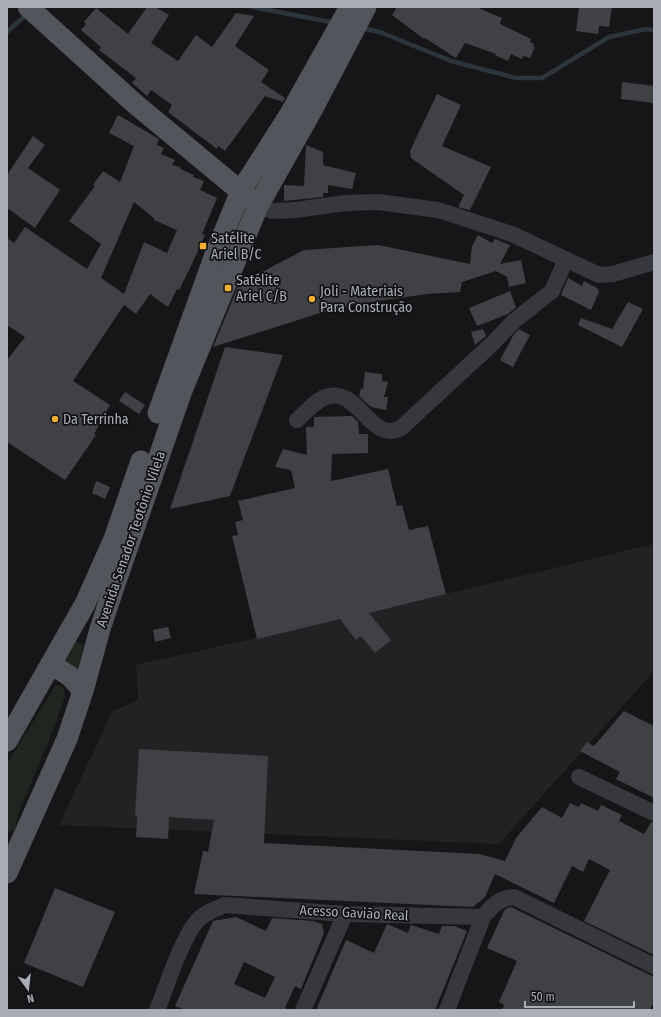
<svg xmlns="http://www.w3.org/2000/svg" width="661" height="1017" font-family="'Fira Sans Condensed',sans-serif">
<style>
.built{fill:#222225}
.green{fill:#1e261f}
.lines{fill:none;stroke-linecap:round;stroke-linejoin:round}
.stream{stroke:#2c353c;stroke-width:4.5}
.building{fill:#404145;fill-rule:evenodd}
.minor{stroke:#37383d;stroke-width:16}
.major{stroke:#53555c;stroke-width:21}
.poi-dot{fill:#f2b134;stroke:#111113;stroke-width:1.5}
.labels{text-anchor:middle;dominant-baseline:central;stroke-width:3.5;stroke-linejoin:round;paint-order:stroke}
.poi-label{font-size:14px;fill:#a8adb8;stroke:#111113;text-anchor:start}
.street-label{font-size:14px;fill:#a8adb8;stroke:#111113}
</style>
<rect width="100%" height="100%" fill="#161618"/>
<!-- built -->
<polygon class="built" points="654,544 654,671 499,844 59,825 112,712 138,700 136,665 367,613"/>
<!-- green -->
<g class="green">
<polygon points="74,641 84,645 77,672 63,664"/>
<polygon points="56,685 63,687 65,696 53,731 20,809 15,828 10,833 7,831 7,763"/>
</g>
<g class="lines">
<!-- stream -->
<g class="stream">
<polyline points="252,7 336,23"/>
<polyline points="361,28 380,32 451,61 516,78 542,78 609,37 646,29 654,30"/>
<polyline points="7,32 28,13"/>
</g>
</g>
<!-- building -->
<g class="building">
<polygon points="147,7 155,7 169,15 151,43 178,61 196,35 212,47 236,13 254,16 235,46 269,70 261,82 285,98 283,102 265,96 225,151 218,146 217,149 168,112 172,105 151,90 147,96 132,83 136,78 99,50 101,47 81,30 86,24 84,22 96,8 128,34"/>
<polygon points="397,7 476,7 502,18 500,24 531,39 530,42 534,44 533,46 535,47 530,58 523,56 522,59 511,54 508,61 495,55 496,54 465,43 456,58 425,38 424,39 392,15"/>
<polygon points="579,7 612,7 609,27 599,26 598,34 576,31"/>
<polygon points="622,82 654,86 654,103 621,99"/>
<polygon points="437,94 461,105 442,146 491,167 470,210 458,207 464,195 411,158 410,151"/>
<path d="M118,115L159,139L157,145L164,148L161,154L175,160L172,165L180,167V169L194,175L193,177L204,181L200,190L217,198L202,234L205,235L192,264L179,290L177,289L168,307L150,294L136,314L124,305L73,381L110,405L94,434L96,435L65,480L7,442V360L25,337L7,325V238L14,243L25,227L87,269L101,244L69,221L95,186L93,185L103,171L120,182L134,146L109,133ZM134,202L155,219L154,220L177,230L167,253L144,242L124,294L101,278Z"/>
<polygon points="33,136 45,145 28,168 60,190 35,228 7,208 7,175"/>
<polygon points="306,145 323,152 323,165 356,173 352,189 328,185 328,193 323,193 323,197 284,201 284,185 304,186"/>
<polygon points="478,235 492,243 495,239 510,245 500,264 521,260 526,283 509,287 507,277 496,271 462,282 460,292 427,294 357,304 317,314 213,347 239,284 304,250 378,245 470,264 472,246"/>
<polygon points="568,278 582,286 584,281 597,288 599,292 591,310 561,295"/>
<polygon points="510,291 516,307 508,314 477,326 469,308"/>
<polygon points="628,302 643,309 622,347 578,325 581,318 612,329"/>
<polygon points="483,329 486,336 475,345 471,332"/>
<polygon points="519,329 530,335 513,367 500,360 514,334"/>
<polygon points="225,347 283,355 230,496 170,509"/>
<polygon points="365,372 382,374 382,381 388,382 384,397 388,397 386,410 371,407 359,396 361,388 363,389"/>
<polygon points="125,392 145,405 139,414 119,401"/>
<polygon points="352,416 358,422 359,434 368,434 368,453 332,454 331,481 388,469 397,506 402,505 409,530 428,526 446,594 369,613 391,640 375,653 361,636 356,640 340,619 257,639 232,536 238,535 235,522 243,520 238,501 295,488 291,470 275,467 283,449 307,455 306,427 314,427 314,417"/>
<polygon points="96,481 110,487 105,499 92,493"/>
<polygon points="168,627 171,638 155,642 153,630"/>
<polygon points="624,711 654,726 654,798 616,779 620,772 580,751 587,742 594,746"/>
<polygon points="139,749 268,756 264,843 479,854 505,861 516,838 542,807 562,818 570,803 579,807 581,803 598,811 601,805 622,815 619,821 644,834 651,822 654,822 654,949 652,954 584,921 610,870 589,859 583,872 572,866 554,903 495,874 485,897 473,907 194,894 203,851 208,852 214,820 169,817 168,839 136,837 137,816 135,816"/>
<polygon points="55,888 115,912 83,987 24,963"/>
<polygon points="511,907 654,977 654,1001 650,1010 502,1010 504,1005 499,1002 517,961 487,948 505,909"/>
<path d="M236,917L266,931L272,918L313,921L322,924L324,933L301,989L295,986L285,1008L290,1010H185L175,1006L213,921ZM244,962L275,977L265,998L234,984Z"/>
<polygon points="387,924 408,933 411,925 439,934 442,926 454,926 467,931 435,1010 316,1010 346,940 374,953"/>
</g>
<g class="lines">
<!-- minor -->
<g class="minor">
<polyline points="258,206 272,211 295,210 346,203 378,202 438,210 512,234 599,275 613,274 654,262"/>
<path d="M297,420C305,413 316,400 326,397C358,385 371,445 401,428L493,343L514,321L552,291L566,260"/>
<polyline points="579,777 654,813"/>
<path d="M157,1010C168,983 179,945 196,922C204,913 215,909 225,905L345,914L483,917"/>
<polyline points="303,1010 345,914"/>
<path d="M447,1010L483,917C492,906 499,898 514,897L654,966"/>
</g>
<!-- major -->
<g class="major">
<polyline points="28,7 134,103 251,200"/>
<polyline points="158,413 216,252 241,191 290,114 350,7"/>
<polyline points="51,664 71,677 83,691"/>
<polyline points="7,741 85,604 114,539 141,461"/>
<polyline points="7,873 67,739 83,691 100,629 115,584 181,393 258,206 312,110 366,7"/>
</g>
</g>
<!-- markers -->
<g class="poi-dot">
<rect x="199" y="242" width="8" height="8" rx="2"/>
<rect x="224" y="284" width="8" height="8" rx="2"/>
<circle cx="312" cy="299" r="4"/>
<circle cx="55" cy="419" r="4"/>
</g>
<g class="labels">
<!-- poi labels -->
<g class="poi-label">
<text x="211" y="238">Satélite<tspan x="211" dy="16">Ariel B/C</tspan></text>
<text x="236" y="280">Satélite<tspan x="236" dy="16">Ariel C/B</tspan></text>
<text x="320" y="291">Joli - Materiais<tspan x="320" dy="16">Para Construção</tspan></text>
<text x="63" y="419">Da Terrinha</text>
</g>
<!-- street labels -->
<g class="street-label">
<text transform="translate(131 539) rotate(-71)">Avenida Senador Teotônio Vilela</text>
<text transform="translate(354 913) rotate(3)">Acesso Gavião Real</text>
</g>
</g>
<!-- border -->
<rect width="661" height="1017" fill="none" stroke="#a8adb8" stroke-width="16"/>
<!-- north arrow -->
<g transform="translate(28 989) rotate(165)" stroke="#111113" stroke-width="3" paint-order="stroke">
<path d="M0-3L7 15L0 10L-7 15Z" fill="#a8adb8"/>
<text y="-6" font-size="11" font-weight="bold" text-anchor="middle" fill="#a8adb8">N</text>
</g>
<!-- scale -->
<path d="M525 1001v6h109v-6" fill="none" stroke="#a8adb8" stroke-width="2"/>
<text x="531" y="1001" font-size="12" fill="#a8adb8" stroke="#111113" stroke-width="3" paint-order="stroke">50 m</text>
</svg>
